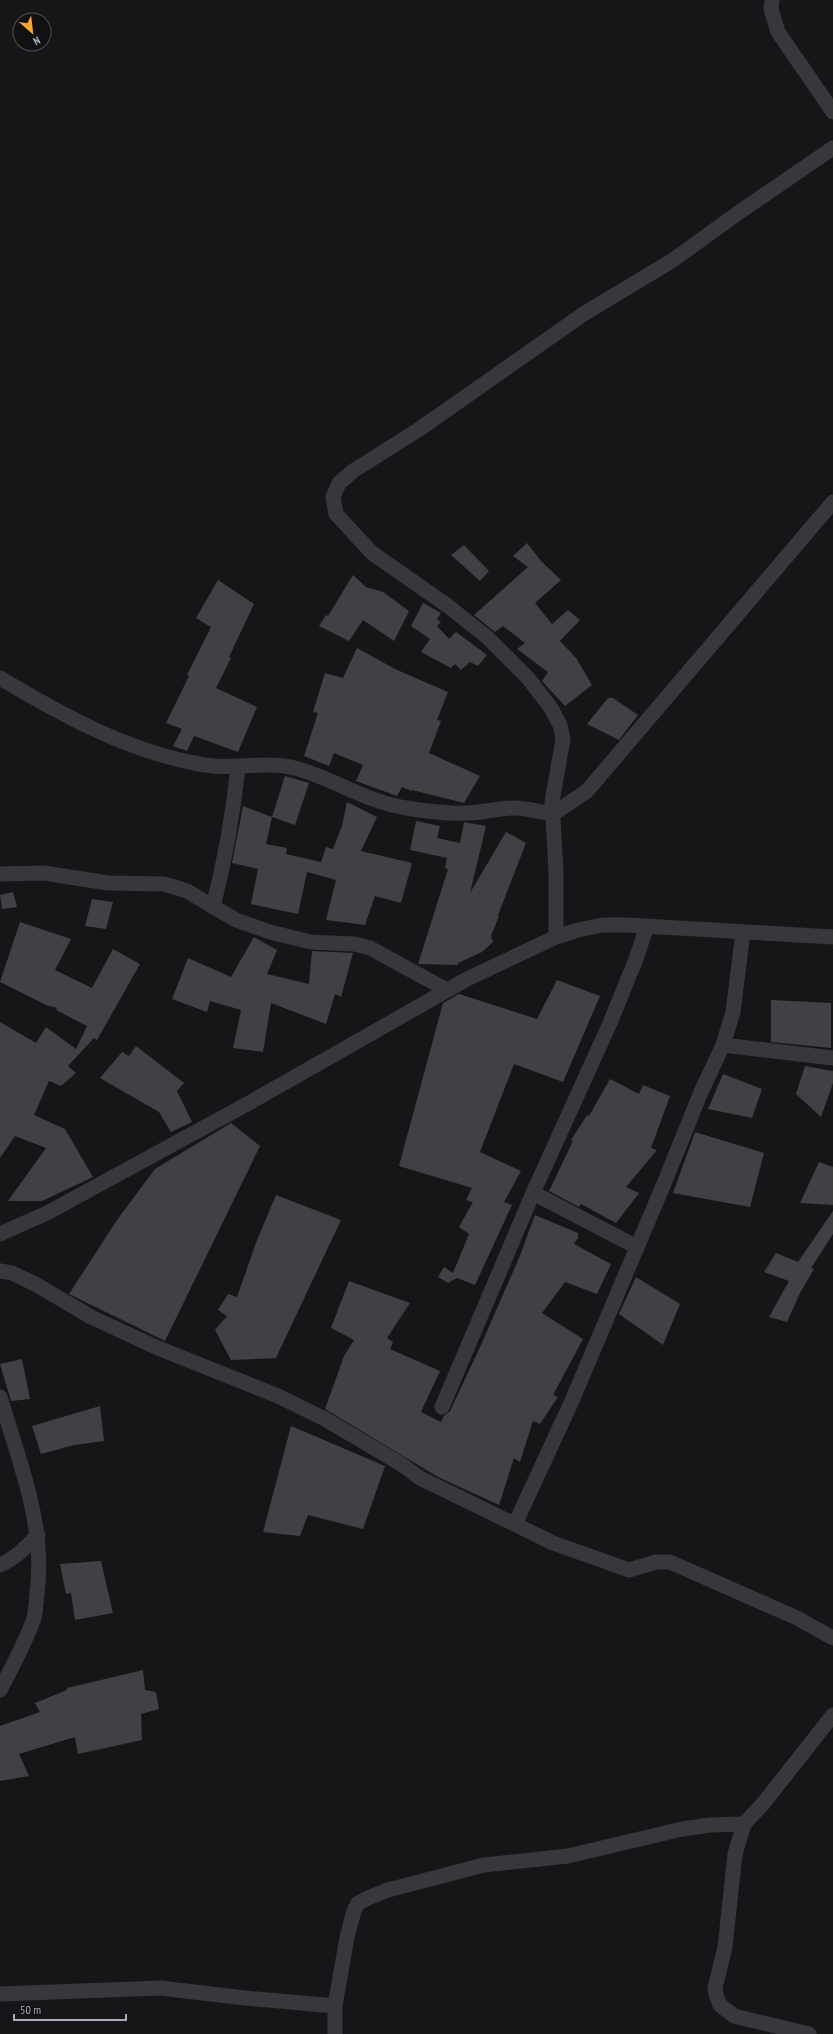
<svg xmlns="http://www.w3.org/2000/svg" width="833" height="2034" font-family="'PT Sans Narrow',sans-serif">
<style>
.building{fill:#404145}
.lines{fill:none;stroke-linecap:round;stroke-linejoin:round}
.street{stroke:#36383e;stroke-width:15}
</style>
<rect width="100%" height="100%" fill="#161618"/>
<!-- building -->
<g class="building">
<polygon points="527,543 541,561 561,580 535,603 552,624 568,610 580,620 560,641 576,658 592,685 565,706 542,681 548,672 517,649 525,643 503,626 495,632 474,615 528,567 513,556"/>
<polygon points="464,545 489,571 480,581 451,555"/>
<polygon points="353,575 366,587 383,592 409,611 394,641 363,620 349,641 319,626 326,615 328,616"/>
<polygon points="218,580 254,604 229,657 231,658 216,688 257,707 238,752 194,736 187,751 173,746 182,729 166,723 189,676 187,675 211,627 196,618"/>
<polygon points="423,603 441,613 437,619 441,622 437,626 449,639 456,632 487,655 478,666 470,662 461,670 455,664 451,668 421,652 430,639 411,626"/>
<polygon points="357,648 395,669 448,692 437,720 441,721 429,753 480,776 464,803 412,790 412,791 402,787 397,796 356,781 363,765 334,753 329,766 304,756 318,713 313,712 325,673 343,678"/>
<polygon points="608,698 613,698 638,715 619,740 587,724"/>
<polygon points="285,776 309,783 295,825 272,817"/>
<polygon points="347,802 377,817 361,851 412,863 401,903 375,896 365,925 326,920 336,880 307,872 298,914 251,904 258,869 232,863 243,806 272,817 266,844 287,848 286,854 321,862 326,847 333,849 342,826"/>
<polygon points="416,821 440,826 437,838 460,843 464,822 486,826 470,893 506,832 526,843 498,915 499,916 491,936 493,942 482,952 458,963 458,965 418,964 448,869 445,868 447,858 410,850"/>
<polygon points="13,892 17,907 2,909 0,895"/>
<polygon points="92,899 113,902 106,929 85,926"/>
<polygon points="20,922 71,939 55,970 92,988 113,949 140,964 97,1040 94,1038 68,1066 76,1073 61,1086 49,1081 34,1115 65,1129 93,1177 42,1201 8,1201 46,1148 15,1136 0,1158 0,1022 36,1043 46,1027 76,1049 87,1026 56,1010 57,1008 46,1005 0,982"/>
<polygon points="254,937 277,950 267,974 309,984 312,951 353,953 341,997 335,994 326,1024 271,1003 263,1052 233,1048 241,1010 210,1001 207,1012 172,999 188,958 231,977"/>
<polygon points="557,980 600,996 563,1082 514,1064 480,1152 521,1171 504,1202 512,1205 475,1285 457,1278 448,1283 438,1277 444,1267 453,1273 469,1234 459,1227 473,1202 466,1200 472,1188 399,1166 443,1003 459,994 537,1019"/>
<polygon points="771,1000 831,1003 831,1048 771,1042"/>
<polygon points="136,1046 184,1083 177,1091 192,1122 171,1132 159,1112 100,1078 122,1052 129,1056"/>
<polygon points="805,1066 833,1071 833,1083 821,1117 796,1094"/>
<polygon points="723,1074 762,1089 752,1118 708,1109"/>
<polygon points="610,1079 639,1094 643,1085 670,1096 651,1148 657,1150 626,1187 639,1193 616,1223 581,1204 579,1207 549,1191 573,1141 571,1140 587,1115 589,1116"/>
<polygon points="231,1123 260,1146 165,1341 69,1294 117,1220 155,1169"/>
<polygon points="695,1132 764,1153 750,1207 673,1193"/>
<polygon points="819,1162 833,1167 833,1205 800,1203"/>
<polygon points="276,1195 341,1220 276,1358 231,1360 215,1330 227,1316 218,1310 228,1294 237,1297 257,1240"/>
<polygon points="833,1211 833,1234 811,1268 814,1269 800,1293 787,1322 769,1317 789,1281 764,1272 776,1253 798,1262"/>
<polygon points="535,1215 578,1233 578,1238 574,1244 611,1264 597,1294 565,1282 542,1313 583,1339 553,1395 558,1397 540,1424 533,1421 520,1462 514,1458 499,1505 438,1477 325,1409 344,1356 354,1340 331,1328 349,1281 410,1303 387,1338 393,1342 390,1349 440,1371 421,1412 441,1422 444,1416 450,1411 481,1345 519,1258"/>
<polygon points="636,1277 680,1304 663,1345 619,1314"/>
<polygon points="22,1359 30,1399 11,1401 0,1364"/>
<polygon points="100,1406 104,1441 74,1445 41,1454 32,1426"/>
<polygon points="291,1426 385,1466 363,1529 308,1515 300,1536 263,1532"/>
<polygon points="101,1561 113,1613 75,1620 71,1593 66,1594 60,1564"/>
<polygon points="143,1670 145,1690 156,1692 159,1709 141,1714 142,1740 78,1754 75,1737 19,1754 29,1776 0,1781 0,1726 40,1712 35,1703 67,1690 67,1688"/>
</g>
<g class="lines">
<!-- street -->
<g class="street">
<polyline points="772,0 771,9 778,32 833,112"/>
<path d="M0,678C62,715 127,751 199,764C231,771 263,760 295,768C333,778 366,802 406,808C425,811 447,814 466,813C482,813 498,808 514,808C527,808 540,812 553,814L587,791L833,502"/>
<polyline points="0,874 44,873 108,883 164,884 187,891 236,920 270,932 311,942 354,944 370,948 447,990"/>
<path d="M213,907C225,860 233,815 238,767"/>
<polyline points="556,937 556,871 552,802 563,739 560,725 551,708 528,678 487,637 448,606 372,553 336,514 333,497 339,483 353,471 418,430 585,313 673,260 738,213 833,148"/>
<polyline points="723,1045 833,1058"/>
<polyline points="533,1193 637,1247"/>
<polyline points="0,1234 47,1213 249,1103 467,979 556,937 578,930 602,925 627,925 833,937"/>
<polyline points="0,1271 12,1273 37,1285 91,1317 158,1348 278,1396 325,1419 401,1464 420,1478 553,1543 629,1570 656,1562 670,1562 797,1618 833,1638"/>
<path d="M0,1397C19,1461 46,1526 37,1593C36,1601 36,1610 34,1618C26,1642 12,1667 0,1690"/>
<polyline points="442,1407 533,1193 610,1023 636,959 647,926"/>
<polyline points="515,1524 571,1403 663,1186 701,1092 723,1045 733,1012 743,932"/>
<path d="M0,1565C16,1558 26,1547 38,1535"/>
<polyline points="0,1994 160,1988 245,1998 335,2006"/>
<polyline points="335,2034 335,2006 347,1937 354,1911 358,1903 368,1898 388,1890 484,1865 568,1856 682,1829 710,1825 744,1824"/>
<polyline points="809,2034 734,2016 720,2005 716,1995 715,1988 725,1947 735,1854 744,1824 762,1805 833,1715"/>
</g>
</g>
<!-- north arrow -->
<g transform="translate(32 32) rotate(152)"><circle r="19" fill="#111113" stroke="#4d5055"/>
<path d="M0-3L7 15L0 10L-7 15Z" fill="#ffa527"/>
<text y="-6" font-size="11" font-weight="bold" text-anchor="middle" fill="#a7aeb9">N</text>
</g>
<!-- scale -->
<path d="M14 2014v6h112v-6" fill="none" stroke="#a7aeb9" stroke-width="2"/>
<text x="20" y="2014" font-size="12" fill="#a7aeb9" stroke="#111113" stroke-width="3" paint-order="stroke">50 m</text>
</svg>
